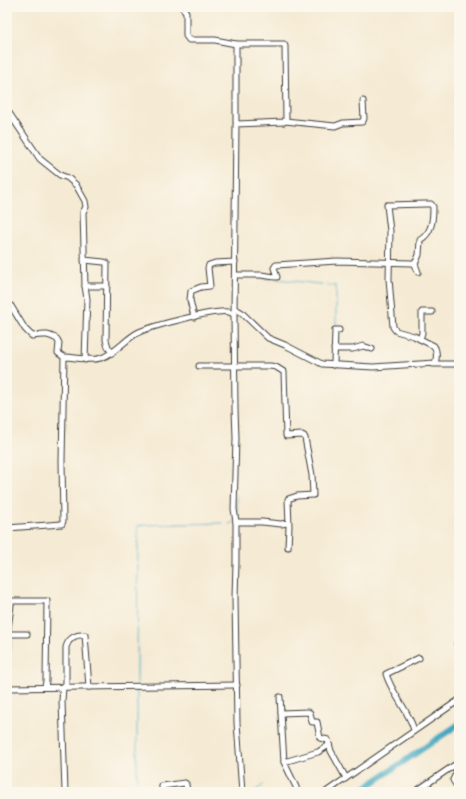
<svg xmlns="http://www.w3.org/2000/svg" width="466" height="799" font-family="Itim,sans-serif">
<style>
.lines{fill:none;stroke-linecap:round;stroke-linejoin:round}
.stream{stroke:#41a8c1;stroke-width:1}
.river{stroke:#41a8c1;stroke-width:6}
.minor-casing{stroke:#3d3b37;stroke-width:7}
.minor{stroke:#fff;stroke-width:5}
</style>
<rect width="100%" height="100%" fill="#fbf7ec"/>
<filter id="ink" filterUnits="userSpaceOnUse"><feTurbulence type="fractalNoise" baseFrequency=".025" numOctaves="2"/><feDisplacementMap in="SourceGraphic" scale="8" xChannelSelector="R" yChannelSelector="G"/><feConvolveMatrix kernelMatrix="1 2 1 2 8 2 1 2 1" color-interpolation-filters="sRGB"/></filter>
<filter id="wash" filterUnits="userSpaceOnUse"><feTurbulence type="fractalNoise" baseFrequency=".012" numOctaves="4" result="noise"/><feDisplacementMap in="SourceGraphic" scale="16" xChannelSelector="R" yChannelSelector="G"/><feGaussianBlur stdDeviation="0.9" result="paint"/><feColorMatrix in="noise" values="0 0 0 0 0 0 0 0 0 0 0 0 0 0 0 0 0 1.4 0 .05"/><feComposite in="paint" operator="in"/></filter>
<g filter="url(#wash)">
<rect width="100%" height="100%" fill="#f5ead3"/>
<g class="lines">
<!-- stream -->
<g class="stream">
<polyline points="257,277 270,279"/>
<polyline points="277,279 336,286 336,327"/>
<polyline points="66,361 70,362"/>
<polyline points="237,496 237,515"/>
<polyline points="37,523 44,523"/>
<polyline points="229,524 234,522"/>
<polyline points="137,683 138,526 140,525 223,523"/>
<polyline points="137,689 137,792"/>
<polyline points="254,792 263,785"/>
</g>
<!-- river -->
<polyline class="river" points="359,792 459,724"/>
</g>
</g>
<g filter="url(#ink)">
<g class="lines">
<defs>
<g id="minor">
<polyline points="182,7 186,12 186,36 189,40 215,40 236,44 284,44 285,46 286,120 284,122 236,124 234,315 235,409 236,438 234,509 236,522 236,562 235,598 237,723 242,792"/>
<polyline points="236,44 236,122 237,123"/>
<polyline points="7,110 40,159 60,175 68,178 76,185 85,201 86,207 83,212 85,286 87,299 85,360"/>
<polyline points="285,121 335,126 343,123 362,122 364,119 363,101"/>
<polyline points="84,260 104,262 107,263 106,340 108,347 112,353"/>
<polyline points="235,275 261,275 275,277 277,277 274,268 276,265 337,261 412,263 415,264 418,272"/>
<polyline points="85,286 107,286"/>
<path d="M7,304L11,306L25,329L32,336C44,335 46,333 57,339L59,343L58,353L64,357"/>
<path d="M235,309L241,312L268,338L285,345L322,364L373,367L435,363C437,358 437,350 434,346L414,336L396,331L393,327L389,279L390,231L387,205L426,204H431L433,207C433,220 432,233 420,240L419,255L415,264"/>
<polyline points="194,317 190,300 191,291 201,287 210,286 208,268 209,265 215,263 235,262"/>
<polyline points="420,339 422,333 422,312 432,312"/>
<polyline points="334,349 353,349 363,346 372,349"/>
<polyline points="433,364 459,364"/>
<polyline points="333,365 334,363 335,330 339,330"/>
<polyline points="199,366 234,366"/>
<polyline points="237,366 270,366 276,367 284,372 286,436 302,435 304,436 305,438 312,475 313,495 297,496 288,499 289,526 288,547"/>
<polyline points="236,522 262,522 281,524 288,523"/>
<path d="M7,528L62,524L63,521L62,461L64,357C77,357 89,362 101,358C116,353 125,339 139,332C153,326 215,309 229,312C229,312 234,314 234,315"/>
<path d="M7,602H11C11,611 9,619 8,628C8,637 11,648 7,656"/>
<polyline points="11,602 12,601 47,601 46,681 45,687"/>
<polyline points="7,634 27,634"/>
<polyline points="459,638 457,643 459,652"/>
<polyline points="7,688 237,685"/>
<polyline points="280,697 284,762 296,787 297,792"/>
<polyline points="281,713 308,712 310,713 312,722 317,722 320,738 328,740 331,751 346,778"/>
<path d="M414,730C408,709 392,694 386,674L419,658"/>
<polyline points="284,762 318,752 329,745"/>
<polyline points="459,767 453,780 459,789"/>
<path d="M65,792L62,701L63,687L66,684V647C69,638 76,634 85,635L89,687"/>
<polyline points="162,792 162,786 185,783 186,784 187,792"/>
<polyline points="326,792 459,700"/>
<polyline points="415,792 459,762"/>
</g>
</defs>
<!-- minor casing -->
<use href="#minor" class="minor-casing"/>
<!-- minor -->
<use href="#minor" class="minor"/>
</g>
</g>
<!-- margin -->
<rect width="466" height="799" fill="none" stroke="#fbf7ec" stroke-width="24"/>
</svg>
